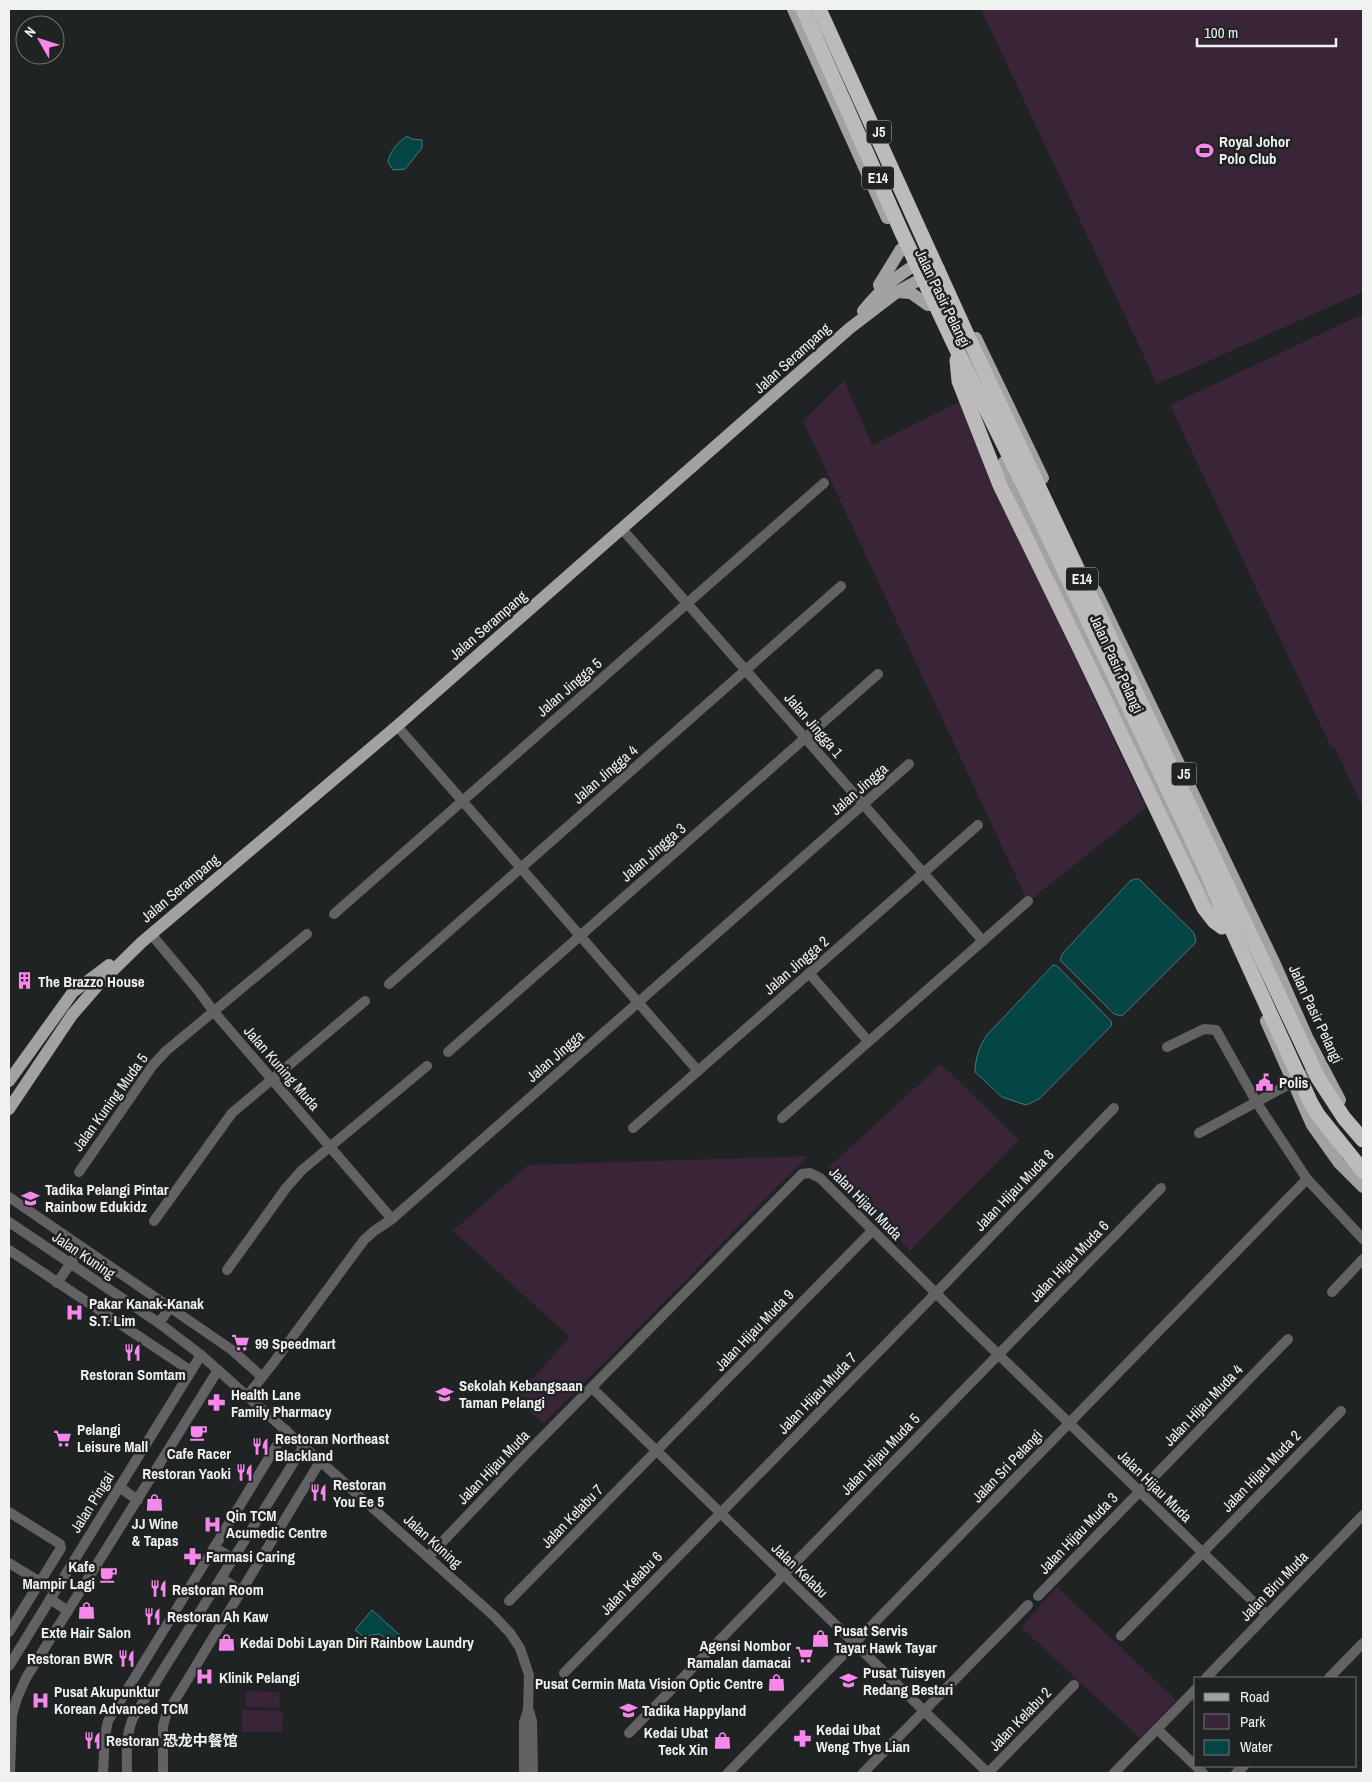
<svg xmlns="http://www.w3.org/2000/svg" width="1372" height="1782" font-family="'Archivo Narrow','Noto Sans SC',sans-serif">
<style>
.green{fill:#392537}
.water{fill:#034544;stroke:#4a7978}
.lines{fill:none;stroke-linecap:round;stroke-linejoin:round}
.minor{stroke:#636163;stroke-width:10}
.major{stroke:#a3a1a3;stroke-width:12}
.highway{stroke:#bdbabc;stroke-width:15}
.highway-bridge{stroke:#bdbabc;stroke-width:15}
.labels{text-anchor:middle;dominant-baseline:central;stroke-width:5;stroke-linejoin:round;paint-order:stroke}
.shield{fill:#202323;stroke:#b2b4b4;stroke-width:1}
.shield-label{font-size:14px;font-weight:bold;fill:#f0f2f2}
.poi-label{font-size:15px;font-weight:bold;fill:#f0f2f2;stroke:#202323;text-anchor:start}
.street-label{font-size:15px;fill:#f0f2f2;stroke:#202323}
</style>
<rect width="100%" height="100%" fill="#202323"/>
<!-- green -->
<g class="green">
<polygon points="981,9 1363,9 1363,292 1157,384"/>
<polygon points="1363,314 1363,808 1334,746 1331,747 1170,405"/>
<polygon points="844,380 872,445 961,401 1023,547 1146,808 1028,902 803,421"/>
<polygon points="941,1064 1019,1140 910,1251 829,1167"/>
<polygon points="808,1156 543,1424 515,1398 570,1337 453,1231 528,1165"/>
<polygon points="1057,1587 1176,1700 1140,1738 1021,1627"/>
<polygon points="246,1691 280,1692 279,1708 246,1707"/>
<polygon points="242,1710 283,1711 282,1732 242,1732"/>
</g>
<!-- water -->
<g class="water">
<path d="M407,136L412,139L422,140V148L405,169L393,170L388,162C390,151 398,142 407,136Z"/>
<polygon points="1135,879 1139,879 1194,933 1196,942 1122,1016 1114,1014 1060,960 1063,953 1130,881"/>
<path d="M1053,965L1057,966L1111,1021L1112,1025L1039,1099L1026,1105L1002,1097L975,1072C975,1059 980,1044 987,1035Z"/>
<polygon points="372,1610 403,1638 399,1643 395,1639 391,1643 380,1634 363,1636 355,1630"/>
</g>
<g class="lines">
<!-- minor -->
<g class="minor">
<polyline points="622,529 983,941"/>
<polyline points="397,726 698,1071"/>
<polyline points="334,914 824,483"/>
<polyline points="151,934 197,989 214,1012 392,1219"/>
<polyline points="809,973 868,1041"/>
<polyline points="389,984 841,586"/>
<polyline points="1167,1047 1204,1029 1216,1030 1257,1103 1307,1179 1363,1239"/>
<polyline points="448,1052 878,674"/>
<polyline points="782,1118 1028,901"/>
<polyline points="633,1128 978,825"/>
<polyline points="1199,1133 1319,1068"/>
<polyline points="79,1172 153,1065 166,1051 307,934"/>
<polyline points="9,1197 232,1350 262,1377"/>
<polyline points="154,1221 232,1113 365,1001"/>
<polyline points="9,1222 159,1323 201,1355 494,1616 510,1633 520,1648 529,1675 528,1710 524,1722 524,1773"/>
<polyline points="9,1250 191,1371"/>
<polyline points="227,1270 286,1188 302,1170 427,1066"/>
<polyline points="57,1283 82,1247"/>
<polyline points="1332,1292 1363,1259"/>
<polyline points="159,1323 171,1306"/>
<polyline points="592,1388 988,1773"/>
<polyline points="247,1396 274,1362 364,1240 374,1231 392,1219 909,764"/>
<polyline points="119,1487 138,1500"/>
<polyline points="9,1512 60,1544 61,1548 9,1632"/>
<polyline points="214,1547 233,1559"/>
<polyline points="428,1557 524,1456 802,1174 810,1173 820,1178 968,1325 1267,1615"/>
<polyline points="9,1563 55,1591"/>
<polyline points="221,1578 241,1591"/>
<polyline points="1038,1596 1288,1339"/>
<polyline points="50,1599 68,1611"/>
<polyline points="509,1601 872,1231"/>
<polyline points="1121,1636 1341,1411"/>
<polyline points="9,1666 201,1355"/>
<polyline points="564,1673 936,1293 1114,1108"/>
<polyline points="1206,1678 1363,1515"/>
<polyline points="1329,1678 1363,1643"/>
<polyline points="529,1711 532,1721 533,1773"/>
<polyline points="1157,1729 1203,1773"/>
<polyline points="629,1733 1161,1188"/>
<polyline points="10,1773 12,1715 17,1698 26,1678 218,1370"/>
<polyline points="103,1773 105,1735 108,1721 286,1430"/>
<path d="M127,1773C127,1754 125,1737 133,1718L304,1446"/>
<polyline points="163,1773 163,1726 166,1715 321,1460"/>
<polyline points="728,1773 1307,1179"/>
<polyline points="863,1773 1028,1605"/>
<polyline points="988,1773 1074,1685"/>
<polyline points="1114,1773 1196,1689"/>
<polyline points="1236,1773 1244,1766"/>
</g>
<!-- major -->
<g class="major">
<polyline points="793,9 887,218"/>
<polyline points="879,285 901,249"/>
<polyline points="897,292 911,293 928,305"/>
<path d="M863,311C884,285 903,271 932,255"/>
<polyline points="976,338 1043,478"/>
<polyline points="1004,462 1221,923"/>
<polyline points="1096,591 1274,962 1307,1037 1340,1100"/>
<polyline points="1266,1021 1312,1125 1339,1163 1363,1187"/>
<polyline points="9,1081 73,992 109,965"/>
<polyline points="9,1109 72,1015 99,984 142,942 397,726 850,328 897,292 939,269"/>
</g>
<!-- highway -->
<polyline class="highway" points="1083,655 1204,908 1214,921 1222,927"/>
<!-- highway-bridge -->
<g class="highway-bridge">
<polyline points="803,9 902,233 955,346 1031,500 1203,863 1227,919 1311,1103 1318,1115 1363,1171"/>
<polyline points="819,9 974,350 1318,1078 1344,1118 1363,1140"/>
<polyline points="957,360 959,381 1000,485 1083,655"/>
</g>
</g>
<!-- icons -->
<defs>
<symbol id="stadium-bare" viewBox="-9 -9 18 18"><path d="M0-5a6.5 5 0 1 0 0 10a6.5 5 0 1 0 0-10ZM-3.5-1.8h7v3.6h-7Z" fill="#f788eb" stroke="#202323" stroke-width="2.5" paint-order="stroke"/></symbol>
<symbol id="building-bare" viewBox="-9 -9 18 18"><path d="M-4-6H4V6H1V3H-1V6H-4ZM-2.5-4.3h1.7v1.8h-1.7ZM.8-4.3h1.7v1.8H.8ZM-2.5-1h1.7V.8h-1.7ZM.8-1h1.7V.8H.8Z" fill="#f788eb" stroke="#202323" stroke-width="2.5" paint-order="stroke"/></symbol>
<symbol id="civic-bare" viewBox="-9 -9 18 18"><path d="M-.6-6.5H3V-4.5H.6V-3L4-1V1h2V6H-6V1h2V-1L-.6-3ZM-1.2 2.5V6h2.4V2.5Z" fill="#f788eb" stroke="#202323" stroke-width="2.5" paint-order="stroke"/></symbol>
<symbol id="school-bare" viewBox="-9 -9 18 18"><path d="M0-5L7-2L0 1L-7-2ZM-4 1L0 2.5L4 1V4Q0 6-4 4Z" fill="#f788eb" stroke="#202323" stroke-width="2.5" paint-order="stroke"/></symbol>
<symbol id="hospital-bare" viewBox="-9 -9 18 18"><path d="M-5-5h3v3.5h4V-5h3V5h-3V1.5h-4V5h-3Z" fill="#f788eb" stroke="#202323" stroke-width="2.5" paint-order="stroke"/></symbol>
<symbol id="supermarket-bare" viewBox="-9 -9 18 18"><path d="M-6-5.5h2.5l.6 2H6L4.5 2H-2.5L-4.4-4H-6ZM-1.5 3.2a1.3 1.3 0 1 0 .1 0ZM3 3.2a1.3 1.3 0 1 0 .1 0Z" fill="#f788eb" stroke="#202323" stroke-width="2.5" paint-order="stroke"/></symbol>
<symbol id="restaurant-bare" viewBox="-9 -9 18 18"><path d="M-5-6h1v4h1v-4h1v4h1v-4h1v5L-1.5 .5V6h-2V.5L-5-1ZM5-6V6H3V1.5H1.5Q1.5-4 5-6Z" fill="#f788eb" stroke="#202323" stroke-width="2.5" paint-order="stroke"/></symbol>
<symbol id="pharmacy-bare" viewBox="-9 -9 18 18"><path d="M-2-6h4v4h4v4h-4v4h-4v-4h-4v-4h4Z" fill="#f788eb" stroke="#202323" stroke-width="2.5" paint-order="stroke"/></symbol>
<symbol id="cafe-bare" viewBox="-9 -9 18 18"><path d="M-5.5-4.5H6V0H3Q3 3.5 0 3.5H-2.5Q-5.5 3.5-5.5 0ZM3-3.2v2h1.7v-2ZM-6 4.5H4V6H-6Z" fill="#f788eb" stroke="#202323" stroke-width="2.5" paint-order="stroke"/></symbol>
<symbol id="shop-bare" viewBox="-9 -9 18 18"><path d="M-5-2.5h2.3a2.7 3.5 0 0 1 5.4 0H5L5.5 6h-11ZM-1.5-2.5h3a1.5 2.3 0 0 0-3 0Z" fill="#f788eb" stroke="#202323" stroke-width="2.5" paint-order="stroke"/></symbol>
</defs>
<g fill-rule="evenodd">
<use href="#stadium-bare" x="1192" y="138" width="25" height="25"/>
<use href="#building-bare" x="12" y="968" width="25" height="25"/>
<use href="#civic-bare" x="1252" y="1070" width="25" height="25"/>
<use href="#school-bare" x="18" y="1186" width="25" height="25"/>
<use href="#hospital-bare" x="62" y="1300" width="25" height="25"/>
<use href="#supermarket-bare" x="228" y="1330" width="25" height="25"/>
<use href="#restaurant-bare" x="120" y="1340" width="25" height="25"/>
<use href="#school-bare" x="432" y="1382" width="25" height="25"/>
<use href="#pharmacy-bare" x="204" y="1390" width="25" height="25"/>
<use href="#cafe-bare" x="186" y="1420" width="25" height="25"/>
<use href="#supermarket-bare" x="50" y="1426" width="25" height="25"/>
<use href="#restaurant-bare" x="248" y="1434" width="25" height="25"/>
<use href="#restaurant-bare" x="232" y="1460" width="25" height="25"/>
<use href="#restaurant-bare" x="306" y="1480" width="25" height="25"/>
<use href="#shop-bare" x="142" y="1490" width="25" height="25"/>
<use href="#hospital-bare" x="200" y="1512" width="25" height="25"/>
<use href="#pharmacy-bare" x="180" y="1544" width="25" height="25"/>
<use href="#cafe-bare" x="96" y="1562" width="25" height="25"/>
<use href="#restaurant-bare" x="146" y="1576" width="25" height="25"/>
<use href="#shop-bare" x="74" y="1598" width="25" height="25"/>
<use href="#restaurant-bare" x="140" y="1604" width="25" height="25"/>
<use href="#shop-bare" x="808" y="1626" width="25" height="25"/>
<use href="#shop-bare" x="214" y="1630" width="25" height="25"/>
<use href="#supermarket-bare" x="792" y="1642" width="25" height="25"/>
<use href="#restaurant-bare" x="114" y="1646" width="25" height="25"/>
<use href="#hospital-bare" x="192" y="1664" width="25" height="25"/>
<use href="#school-bare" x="836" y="1668" width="25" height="25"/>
<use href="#shop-bare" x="764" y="1670" width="25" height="25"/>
<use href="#hospital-bare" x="28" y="1688" width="25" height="25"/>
<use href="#school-bare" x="616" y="1698" width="25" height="25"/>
<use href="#pharmacy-bare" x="790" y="1726" width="25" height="25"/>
<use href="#restaurant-bare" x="80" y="1728" width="25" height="25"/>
<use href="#shop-bare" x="710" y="1728" width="25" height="25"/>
</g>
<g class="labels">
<!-- shield labels -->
<g class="shield">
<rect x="866.5" y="120.5" width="25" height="23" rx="4"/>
<rect x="862" y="166.5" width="32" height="23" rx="4"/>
<rect x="1066" y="567.5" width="32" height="23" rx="4"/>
<rect x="1171.5" y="762.5" width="25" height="23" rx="4"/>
</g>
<g class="shield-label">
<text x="879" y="132">J5</text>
<text x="878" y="178">E14</text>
<text x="1082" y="579">E14</text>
<text x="1184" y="774">J5</text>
</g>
<!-- poi labels -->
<g class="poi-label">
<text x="1219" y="141">Royal Johor<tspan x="1219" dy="17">Polo Club</tspan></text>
<text x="38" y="981">The Brazzo House</text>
<text x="1279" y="1082">Polis</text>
<text x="45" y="1189">Tadika Pelangi Pintar<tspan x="45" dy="17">Rainbow Edukidz</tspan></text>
<text x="89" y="1303">Pakar Kanak-Kanak<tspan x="89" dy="17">S.T. Lim</tspan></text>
<text x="255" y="1343">99 Speedmart</text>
<text x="133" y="1374" text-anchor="middle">Restoran Somtam</text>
<text x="459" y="1385">Sekolah Kebangsaan<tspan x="459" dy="17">Taman Pelangi</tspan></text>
<text x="231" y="1394">Health Lane<tspan x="231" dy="17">Family Pharmacy</tspan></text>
<text x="77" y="1429">Pelangi<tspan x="77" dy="17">Leisure Mall</tspan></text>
<text x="275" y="1438">Restoran Northeast<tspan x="275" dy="17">Blackland</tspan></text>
<text x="199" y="1453" text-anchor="middle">Cafe Racer</text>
<text x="231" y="1473" text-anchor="end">Restoran Yaoki</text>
<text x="333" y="1484">Restoran<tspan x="333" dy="17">You Ee 5</tspan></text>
<text x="226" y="1515">Qin TCM<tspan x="226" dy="17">Acumedic Centre</tspan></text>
<text x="155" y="1523" text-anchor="middle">JJ Wine<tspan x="155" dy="17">&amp; Tapas</tspan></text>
<text x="206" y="1556">Farmasi Caring</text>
<text x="95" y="1566" text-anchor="end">Kafe<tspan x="95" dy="17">Mampir Lagi</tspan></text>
<text x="172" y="1589">Restoran Room</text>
<text x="167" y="1616">Restoran Ah Kaw</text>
<text x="834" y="1630">Pusat Servis<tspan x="834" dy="17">Tayar Hawk Tayar</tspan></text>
<text x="86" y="1632" text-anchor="middle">Exte Hair Salon</text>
<text x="240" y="1642">Kedai Dobi Layan Diri Rainbow Laundry</text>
<text x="791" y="1645" text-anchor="end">Agensi Nombor<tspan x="791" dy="17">Ramalan damacai</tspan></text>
<text x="113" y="1658" text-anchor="end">Restoran BWR</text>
<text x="863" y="1672">Pusat Tuisyen<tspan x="863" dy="17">Redang Bestari</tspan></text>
<text x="219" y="1677">Klinik Pelangi</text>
<text x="763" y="1683" text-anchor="end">Pusat Cermin Mata Vision Optic Centre</text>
<text x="54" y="1691">Pusat Akupunktur<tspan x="54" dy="17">Korean Advanced TCM</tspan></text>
<text x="642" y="1710">Tadika Happyland</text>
<text x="816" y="1729">Kedai Ubat<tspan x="816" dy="17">Weng Thye Lian</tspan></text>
<text x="708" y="1732" text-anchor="end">Kedai Ubat<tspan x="708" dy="17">Teck Xin</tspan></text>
<text x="106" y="1740">Restoran 恐龙中餐馆</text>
</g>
<!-- street labels -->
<g class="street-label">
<text transform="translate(943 298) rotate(64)">Jalan Pasir Pelangi</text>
<text transform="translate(792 358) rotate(-42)">Jalan Serampang</text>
<text transform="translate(488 625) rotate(-41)">Jalan Serampang</text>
<text transform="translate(1117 664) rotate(65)">Jalan Pasir Pelangi</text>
<text transform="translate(569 687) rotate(-41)">Jalan Jingga 5</text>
<text transform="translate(814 725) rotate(49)">Jalan Jingga 1</text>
<text transform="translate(605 774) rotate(-41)">Jalan Jingga 4</text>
<text transform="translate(859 789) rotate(-41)">Jalan Jingga</text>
<text transform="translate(653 852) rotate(-41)">Jalan Jingga 3</text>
<text transform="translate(180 888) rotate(-40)">Jalan Serampang</text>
<text transform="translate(796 965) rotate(-41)">Jalan Jingga 2</text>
<text transform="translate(1316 1014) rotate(65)">Jalan Pasir Pelangi</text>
<text transform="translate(555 1056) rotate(-41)">Jalan Jingga</text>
<text transform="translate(282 1068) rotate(49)">Jalan Kuning Muda</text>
<text transform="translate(110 1102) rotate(-54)">Jalan Kuning Muda 5</text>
<text transform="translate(1014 1190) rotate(-46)">Jalan Hijau Muda 8</text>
<text transform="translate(866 1203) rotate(45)">Jalan Hijau Muda</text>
<text transform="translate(84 1255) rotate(34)">Jalan Kuning</text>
<text transform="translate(1069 1261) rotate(-46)">Jalan Hijau Muda 6</text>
<text transform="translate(754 1330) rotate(-46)">Jalan Hijau Muda 9</text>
<text transform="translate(817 1393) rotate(-46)">Jalan Hijau Muda 7</text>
<text transform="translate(1203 1405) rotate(-46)">Jalan Hijau Muda 4</text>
<text transform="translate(880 1454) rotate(-46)">Jalan Hijau Muda 5</text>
<text transform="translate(1007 1466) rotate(-46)">Jalan Sri Pelangi</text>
<text transform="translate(493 1467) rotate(-46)">Jalan Hijau Muda</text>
<text transform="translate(1261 1471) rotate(-46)">Jalan Hijau Muda 2</text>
<text transform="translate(1155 1486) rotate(44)">Jalan Hijau Muda</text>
<text transform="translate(92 1502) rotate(-58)">Jalan Pingai</text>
<text transform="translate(572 1516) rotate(-46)">Jalan Kelabu 7</text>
<text transform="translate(1078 1533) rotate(-46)">Jalan Hijau Muda 3</text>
<text transform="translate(433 1541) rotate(42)">Jalan Kuning</text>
<text transform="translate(800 1570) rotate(44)">Jalan Kelabu</text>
<text transform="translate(631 1583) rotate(-46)">Jalan Kelabu 6</text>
<text transform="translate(1274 1586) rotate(-46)">Jalan Biru Muda</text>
<text transform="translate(1020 1719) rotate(-46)">Jalan Kelabu 2</text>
</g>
</g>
<!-- border -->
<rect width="1372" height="1782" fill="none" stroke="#f0f2f2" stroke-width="20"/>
<!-- legend -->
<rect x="1194" y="1677" width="162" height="90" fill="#202323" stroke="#737676"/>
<rect x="1204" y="1693" width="25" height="8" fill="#a3a1a3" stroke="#737676"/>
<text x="1240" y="1702" font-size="15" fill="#f0f2f2">Road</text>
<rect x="1204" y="1714" width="25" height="15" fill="#392537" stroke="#737676"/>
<text x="1240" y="1727" font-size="15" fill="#f0f2f2">Park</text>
<rect x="1204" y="1740" width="25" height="15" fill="#034544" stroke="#737676"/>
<text x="1240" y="1752" font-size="15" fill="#f0f2f2">Water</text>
<!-- north arrow -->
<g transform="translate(40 40) rotate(309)"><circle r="24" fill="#202323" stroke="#737676"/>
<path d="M0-4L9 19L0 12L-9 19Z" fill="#f788eb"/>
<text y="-8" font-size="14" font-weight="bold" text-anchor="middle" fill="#f0f2f2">N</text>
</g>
<!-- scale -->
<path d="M1197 38v8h139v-8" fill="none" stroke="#f0f2f2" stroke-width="2.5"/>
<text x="1204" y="38" font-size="15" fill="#f0f2f2" stroke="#202323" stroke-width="4" paint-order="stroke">100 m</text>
</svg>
